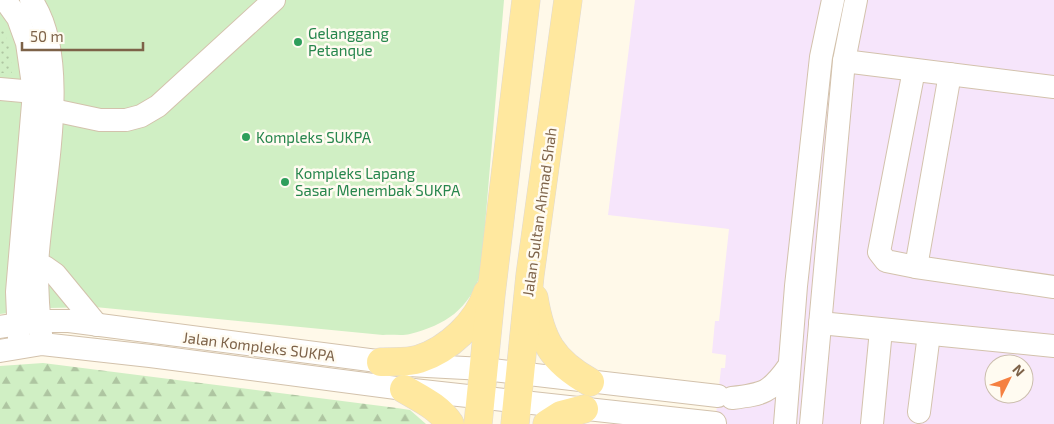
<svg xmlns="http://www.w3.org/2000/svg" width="1054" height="424" font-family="'Exo 2',sans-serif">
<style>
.education{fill:#f6e5fb;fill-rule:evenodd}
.grass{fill:#d0efc4}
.forest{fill:url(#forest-firs)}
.garden{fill:url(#garden-dots)}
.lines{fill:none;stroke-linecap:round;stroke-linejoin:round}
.minor-casing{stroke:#d3c2ac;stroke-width:24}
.major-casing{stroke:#e0d9d3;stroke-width:29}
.minor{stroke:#fff;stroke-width:22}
.major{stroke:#ffe89f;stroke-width:28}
.leisure-dot{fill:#2e9e5b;stroke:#fffbf1;stroke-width:2}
.labels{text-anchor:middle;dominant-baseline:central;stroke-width:5;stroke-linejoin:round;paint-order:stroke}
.leisure-label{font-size:15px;fill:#27864d;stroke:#fffbf1;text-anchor:start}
.street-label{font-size:15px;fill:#7d6248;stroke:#fffbf1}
</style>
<defs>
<pattern id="forest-firs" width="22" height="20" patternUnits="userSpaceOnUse" patternTransform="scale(1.25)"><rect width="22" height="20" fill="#d0efc4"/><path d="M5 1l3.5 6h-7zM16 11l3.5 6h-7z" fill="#aec5a1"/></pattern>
<pattern id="garden-dots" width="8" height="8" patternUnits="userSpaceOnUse" patternTransform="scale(1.25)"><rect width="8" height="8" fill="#d0efc4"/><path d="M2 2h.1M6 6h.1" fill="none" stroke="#aec5a1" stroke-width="1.8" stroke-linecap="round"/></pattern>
</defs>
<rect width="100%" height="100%" fill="#fff9e9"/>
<!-- education -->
<path class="education" d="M635,0H1054V424H715L721,368H725L726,355L712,353L715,321H719L729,229L608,215ZM994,364H1024V394H994Z"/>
<!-- grass -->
<path class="grass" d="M0,0H504L481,273C469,309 446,325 410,334C402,336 392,334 383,335L95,307L49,308L0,314Z"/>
<!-- forest -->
<polygon class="forest" points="43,363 397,408 410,410 426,424 0,424 0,366"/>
<!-- garden -->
<polygon class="garden" points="0,21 10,48 12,73 0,73"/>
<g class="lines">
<defs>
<g id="minor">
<polyline points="5,0 18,18 27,43 34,92 17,292 19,338"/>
<path d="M31,0C74,60 40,194 37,266C37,288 38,312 41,334"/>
<polyline points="844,61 1054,87"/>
<polyline points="914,70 879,252 886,261 916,267 1054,287"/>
<polyline points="0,89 34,92 53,110 100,120 126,120 141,116 158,106 274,0"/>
<polyline points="37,266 45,267 55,274 97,325"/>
<polyline points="916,267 950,74"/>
<polyline points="820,323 1054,346"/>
<polyline points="0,327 39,321 69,321 408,365 484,369 718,396"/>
<polyline points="0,351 42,344 150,356 404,389 715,423"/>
<path d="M732,398C764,394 770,393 789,366"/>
<polyline points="919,412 929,334"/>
<polyline points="785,424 796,286 821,57 833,0"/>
<polyline points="811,424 844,61 856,0"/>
<polyline points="872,424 881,330"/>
</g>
<g id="major">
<path d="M534,298C541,340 552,361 590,382"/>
<path d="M381,362C393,361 407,363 419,359C448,350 478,322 487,293"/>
<path d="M404,389C421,399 439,407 450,424"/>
<polyline points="478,424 491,295 526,0"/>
<polyline points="515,424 530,275 568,0"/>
<polyline points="547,424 561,415 584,409"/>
</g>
</defs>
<!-- minor casing -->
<use href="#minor" class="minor-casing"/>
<!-- major casing -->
<use href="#major" class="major-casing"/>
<!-- minor -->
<use href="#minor" class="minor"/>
<!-- major -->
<use href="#major" class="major"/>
</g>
<!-- markers -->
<g class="leisure-dot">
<circle cx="298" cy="42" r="5"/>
<circle cx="246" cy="137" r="5"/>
<circle cx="285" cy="182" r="5"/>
</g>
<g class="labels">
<!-- leisure labels -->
<g class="leisure-label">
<text x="308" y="33">Gelanggang<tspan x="308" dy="17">Petanque</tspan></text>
<text x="256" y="137">Kompleks SUKPA</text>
<text x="295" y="173">Kompleks Lapang<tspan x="295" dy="17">Sasar Menembak SUKPA</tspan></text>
</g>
<!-- street labels -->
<g class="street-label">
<text transform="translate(539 212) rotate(-82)">Jalan Sultan Ahmad Shah</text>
<text transform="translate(259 346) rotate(7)">Jalan Kompleks SUKPA</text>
</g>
</g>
<!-- north arrow -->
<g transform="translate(1009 379) rotate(48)"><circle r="24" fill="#fffbf1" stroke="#cbbead"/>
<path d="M0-4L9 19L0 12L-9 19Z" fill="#f58041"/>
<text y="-8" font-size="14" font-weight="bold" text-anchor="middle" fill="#7d6248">N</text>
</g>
<!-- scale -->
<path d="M22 42v8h121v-8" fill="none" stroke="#7d6248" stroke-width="2.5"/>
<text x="30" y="42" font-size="15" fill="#7d6248" stroke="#fffbf1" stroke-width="4" paint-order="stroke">50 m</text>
</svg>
